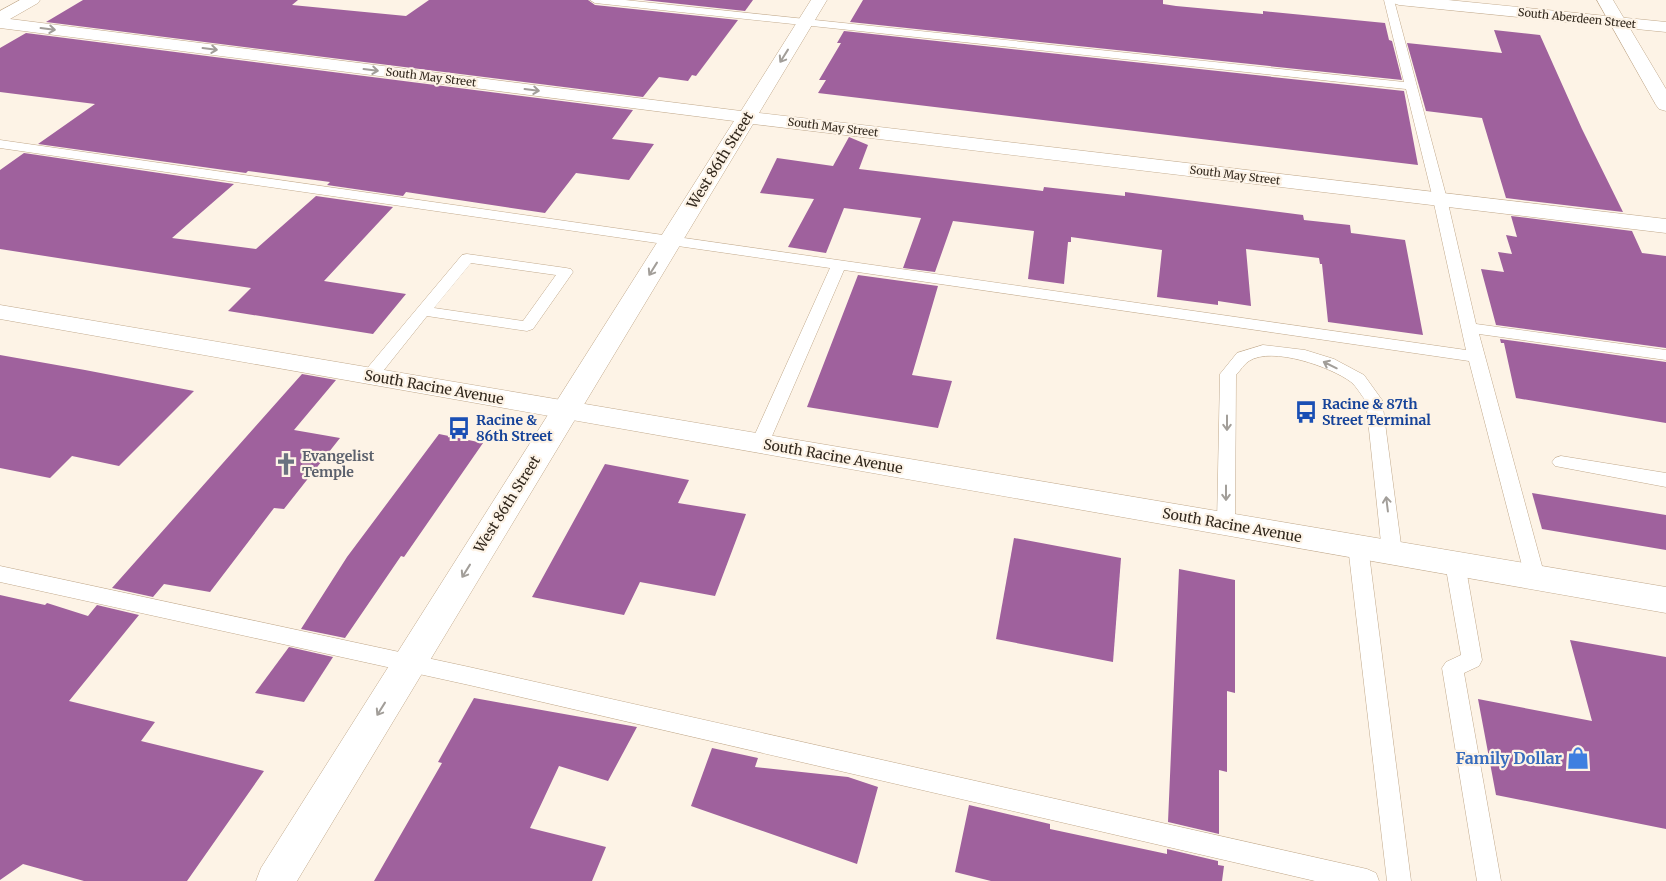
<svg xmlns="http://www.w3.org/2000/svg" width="1666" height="881" font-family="Merriweather,serif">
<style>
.building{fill:#9f619d}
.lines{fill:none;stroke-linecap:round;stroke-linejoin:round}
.service-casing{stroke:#c1a98c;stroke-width:1}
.minor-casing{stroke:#c1a98c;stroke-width:1}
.tertiary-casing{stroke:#c1a98c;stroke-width:1}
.secondary-casing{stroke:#c1a98c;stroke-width:1}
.service{fill:#fff;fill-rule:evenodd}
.minor{fill:#fff;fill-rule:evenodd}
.tertiary{fill:#fff;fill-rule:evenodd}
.secondary{fill:#fff;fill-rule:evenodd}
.oneway{stroke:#a29e99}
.labels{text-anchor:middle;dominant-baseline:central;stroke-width:4.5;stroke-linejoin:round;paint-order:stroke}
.far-street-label{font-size:11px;fill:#31271c;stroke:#fdf3e6}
.street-label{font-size:14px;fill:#31271c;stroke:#fdf3e6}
.transit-label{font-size:14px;font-weight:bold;fill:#164399;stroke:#fdf3e6;text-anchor:start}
.worship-label{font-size:14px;font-weight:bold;fill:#5b616d;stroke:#fdf3e6;text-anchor:start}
.near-shop-label{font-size:16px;font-weight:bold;fill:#366cbe;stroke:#fdf3e6;text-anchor:end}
</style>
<rect width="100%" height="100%" fill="#fdf3e6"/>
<!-- building -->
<g class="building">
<polygon points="83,0 298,0 292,5 406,16 429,0 588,0 595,5 738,20 696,76 692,75 688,81 659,77 643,97 46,22"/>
<polygon points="643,0 753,0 745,11"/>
<polygon points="863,0 1163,0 1163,4 1176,6 1263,14 1263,11 1385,23 1389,40 1392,41 1402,80 850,22"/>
<polygon points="1494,30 1540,35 1582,129 1623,212 1506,198 1482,118 1426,111 1407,43 1502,53"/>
<polygon points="844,31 1404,91 1418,165 818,93 826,80 819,80 841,43 837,43"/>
<polygon points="26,33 633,110 612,139 654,144 629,180 576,173 545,213 406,192 403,196 327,185 330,182 248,171 246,173 38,144 95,104 0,92 0,48"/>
<polygon points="849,137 868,145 859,169 1043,191 1044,187 1125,196 1125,192 1303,215 1304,220 1350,225 1351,233 1405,240 1423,335 1328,322 1322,264 1320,264 1319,258 1246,249 1251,306 1218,301 1218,305 1157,297 1162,250 1071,237 1071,242 1068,242 1064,284 1028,279 1034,231 953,221 935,272 903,268 921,218 844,208 826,253 788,247 814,199 760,193 777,158 833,166"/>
<polygon points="24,153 234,184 172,238 256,249 316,196 393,207 324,281 406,294 373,334 228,311 251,288 0,249 0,170"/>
<polygon points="1511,216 1632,231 1642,253 1666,256 1666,348 1496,325 1481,269 1504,272 1498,252 1512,254 1506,235 1517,237"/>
<polygon points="858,275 938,286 912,375 952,381 938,428 807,407"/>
<polygon points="1500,339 1666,362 1666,423 1516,398 1504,343 1501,343"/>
<polygon points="0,355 85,370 194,391 119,466 72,456 50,478 0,468"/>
<polygon points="302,374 336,380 294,430 340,438 284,509 274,508 210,592 164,584 153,597 112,588"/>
<polygon points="439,434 483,443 404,557 401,556 345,638 301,629 347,557"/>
<polygon points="605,464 689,480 678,503 746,514 715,596 640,582 624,615 532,597"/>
<polygon points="1532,493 1666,515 1666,550 1542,529"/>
<polygon points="1014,538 1121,558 1113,662 996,639"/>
<polygon points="1179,569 1235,580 1235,693 1227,691 1227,772 1219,770 1219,834 1168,822"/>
<polygon points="0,595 45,605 47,603 88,616 97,605 139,615 69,701 155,722 141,741 264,771 187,881 84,881 23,864 0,880"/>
<polygon points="1570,640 1666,657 1666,829 1496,795 1478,699 1592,721"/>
<polygon points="289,647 333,657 304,702 255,693"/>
<polygon points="474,698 637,727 608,781 559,766 530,828 606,847 592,881 374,881 442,763 438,762"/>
<polygon points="712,748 758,758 755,767 848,777 878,787 857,864 691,806"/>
<polygon points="969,805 1050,824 1050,829 1167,854 1167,849 1218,861 1218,865 1224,866 1222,881 991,881 955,872"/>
</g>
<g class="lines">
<defs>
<g id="service">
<polygon points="590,0 625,0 1404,82 1384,0 1394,0 1447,199 1476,324 1666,350 1666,360 1479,334 1545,577 1542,582 1535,585 1528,582 1525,577 1469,361 844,270 769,443 766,447 760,449 754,447 751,443 830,268 0,148 0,140 1466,350 1433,199 1406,89 595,3"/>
<path d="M467,254L566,268L571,269L573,272L533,329L527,331L427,316L376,380L370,381L364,380L362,376L364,372L462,255ZM471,263L556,275L523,321L434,308Z"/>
<path d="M1263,345L1305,350L1334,359L1364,375L1382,400L1402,552L1399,557L1392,559L1385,557L1382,552L1366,401C1361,395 1357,387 1351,382C1331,367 1272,346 1249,361C1244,364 1240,371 1236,375L1235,524L1233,529L1226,531L1219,529L1217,524L1220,374L1237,353Z"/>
<polygon points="1561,456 1666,473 1666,487 1555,466 1552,462 1555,458"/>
<polygon points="1358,539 1365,541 1368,546 1411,881 1387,881 1348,546 1351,541"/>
<polygon points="1455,555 1462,558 1465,563 1482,660 1479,666 1464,673 1501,881 1477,881 1442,668 1446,662 1461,655 1445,563 1448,558"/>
<polygon points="0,566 469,667 1367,869 1376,873 1379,881 1315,881 469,685 0,582"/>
</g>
<g id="minor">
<polygon points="20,0 40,0 38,3 10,19 741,111 811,0 827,0 759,113 1666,219 1666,233 753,124 297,881 256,881 261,868 734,121 0,28 0,11"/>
<polygon points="1391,0 1448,0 1666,22 1666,32 1399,5 1393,3"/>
</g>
<polygon id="tertiary" points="0,305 1666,587 1666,613 0,319"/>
<polygon id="secondary" points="1597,0 1613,0 1666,89 1666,111 1659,109 1656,105"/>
</defs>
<!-- service casing -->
<use href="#service" class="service-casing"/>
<!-- minor casing -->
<use href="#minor" class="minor-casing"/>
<!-- tertiary casing -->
<use href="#tertiary" class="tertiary-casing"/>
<!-- secondary casing -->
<use href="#secondary" class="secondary-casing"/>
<!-- service -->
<use href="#service" class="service"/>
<!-- minor -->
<use href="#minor" class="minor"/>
<!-- tertiary -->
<use href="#tertiary" class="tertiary"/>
<!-- secondary -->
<use href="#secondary" class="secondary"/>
</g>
<!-- one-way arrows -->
<defs><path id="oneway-shaft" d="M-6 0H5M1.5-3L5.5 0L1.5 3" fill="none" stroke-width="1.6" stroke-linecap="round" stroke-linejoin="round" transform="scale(1.25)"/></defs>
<g class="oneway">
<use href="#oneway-shaft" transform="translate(48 29) rotate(7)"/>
<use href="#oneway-shaft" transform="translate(210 49) rotate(7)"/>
<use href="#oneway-shaft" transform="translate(784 56) rotate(122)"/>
<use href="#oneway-shaft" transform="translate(371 70) rotate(7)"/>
<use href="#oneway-shaft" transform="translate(532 90) rotate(7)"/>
<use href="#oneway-shaft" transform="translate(653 269) rotate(122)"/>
<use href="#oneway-shaft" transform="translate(1330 365) rotate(-154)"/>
<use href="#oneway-shaft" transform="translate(1227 423) rotate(90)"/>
<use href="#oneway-shaft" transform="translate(1226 493) rotate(90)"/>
<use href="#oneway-shaft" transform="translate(1387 504) rotate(-97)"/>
<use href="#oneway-shaft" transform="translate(466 571) rotate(122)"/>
<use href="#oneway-shaft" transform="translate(381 709) rotate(122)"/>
</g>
<!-- icons -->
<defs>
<symbol id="bus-bare" viewBox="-9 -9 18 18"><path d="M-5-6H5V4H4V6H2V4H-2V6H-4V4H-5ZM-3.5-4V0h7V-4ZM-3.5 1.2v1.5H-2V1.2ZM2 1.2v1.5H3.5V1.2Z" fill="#1a4fb4" stroke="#fdf3e6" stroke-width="2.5" paint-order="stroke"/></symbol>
<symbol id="church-bare" viewBox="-9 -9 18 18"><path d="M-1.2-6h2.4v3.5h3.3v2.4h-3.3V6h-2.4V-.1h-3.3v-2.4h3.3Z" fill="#6b7280" stroke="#fdf3e6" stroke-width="2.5" paint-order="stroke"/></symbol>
<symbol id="shop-bare" viewBox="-9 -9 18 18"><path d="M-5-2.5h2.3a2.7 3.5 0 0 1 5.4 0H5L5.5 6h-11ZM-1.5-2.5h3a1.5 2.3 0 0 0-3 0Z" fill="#3f7fe0" stroke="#fdf3e6" stroke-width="2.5" paint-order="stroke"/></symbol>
</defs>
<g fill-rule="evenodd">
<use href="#bus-bare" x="1290" y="396" width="32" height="32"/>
<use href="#bus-bare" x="443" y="412" width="32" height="32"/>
<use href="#church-bare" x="270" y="448" width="32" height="32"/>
<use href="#shop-bare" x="1562" y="742" width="32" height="32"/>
</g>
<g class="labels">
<!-- far-street labels -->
<g class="far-street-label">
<text transform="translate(1577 18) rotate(6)">South Aberdeen Street</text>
<text transform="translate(431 77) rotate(7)">South May Street</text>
<text transform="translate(833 127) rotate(7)">South May Street</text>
<text transform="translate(1235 175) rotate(7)">South May Street</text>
</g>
<!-- street labels -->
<g class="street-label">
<text transform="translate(720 160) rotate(-58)">West 86th Street</text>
<text transform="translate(434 387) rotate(10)">South Racine Avenue</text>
<text transform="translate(833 456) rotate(10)">South Racine Avenue</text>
<text transform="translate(507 504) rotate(-58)">West 86th Street</text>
<text transform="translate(1232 525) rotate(10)">South Racine Avenue</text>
</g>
<!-- transit labels -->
<g class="transit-label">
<text x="1322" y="404">Racine &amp; 87th<tspan x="1322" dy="16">Street Terminal</tspan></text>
<text x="476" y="420">Racine &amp;<tspan x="476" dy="16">86th Street</tspan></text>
</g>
<!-- worship labels -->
<g class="worship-label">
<text x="302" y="456">Evangelist<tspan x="302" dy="16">Temple</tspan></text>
</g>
<!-- near-shop labels -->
<g class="near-shop-label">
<text x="1562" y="758">Family Dollar</text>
</g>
</g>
</svg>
